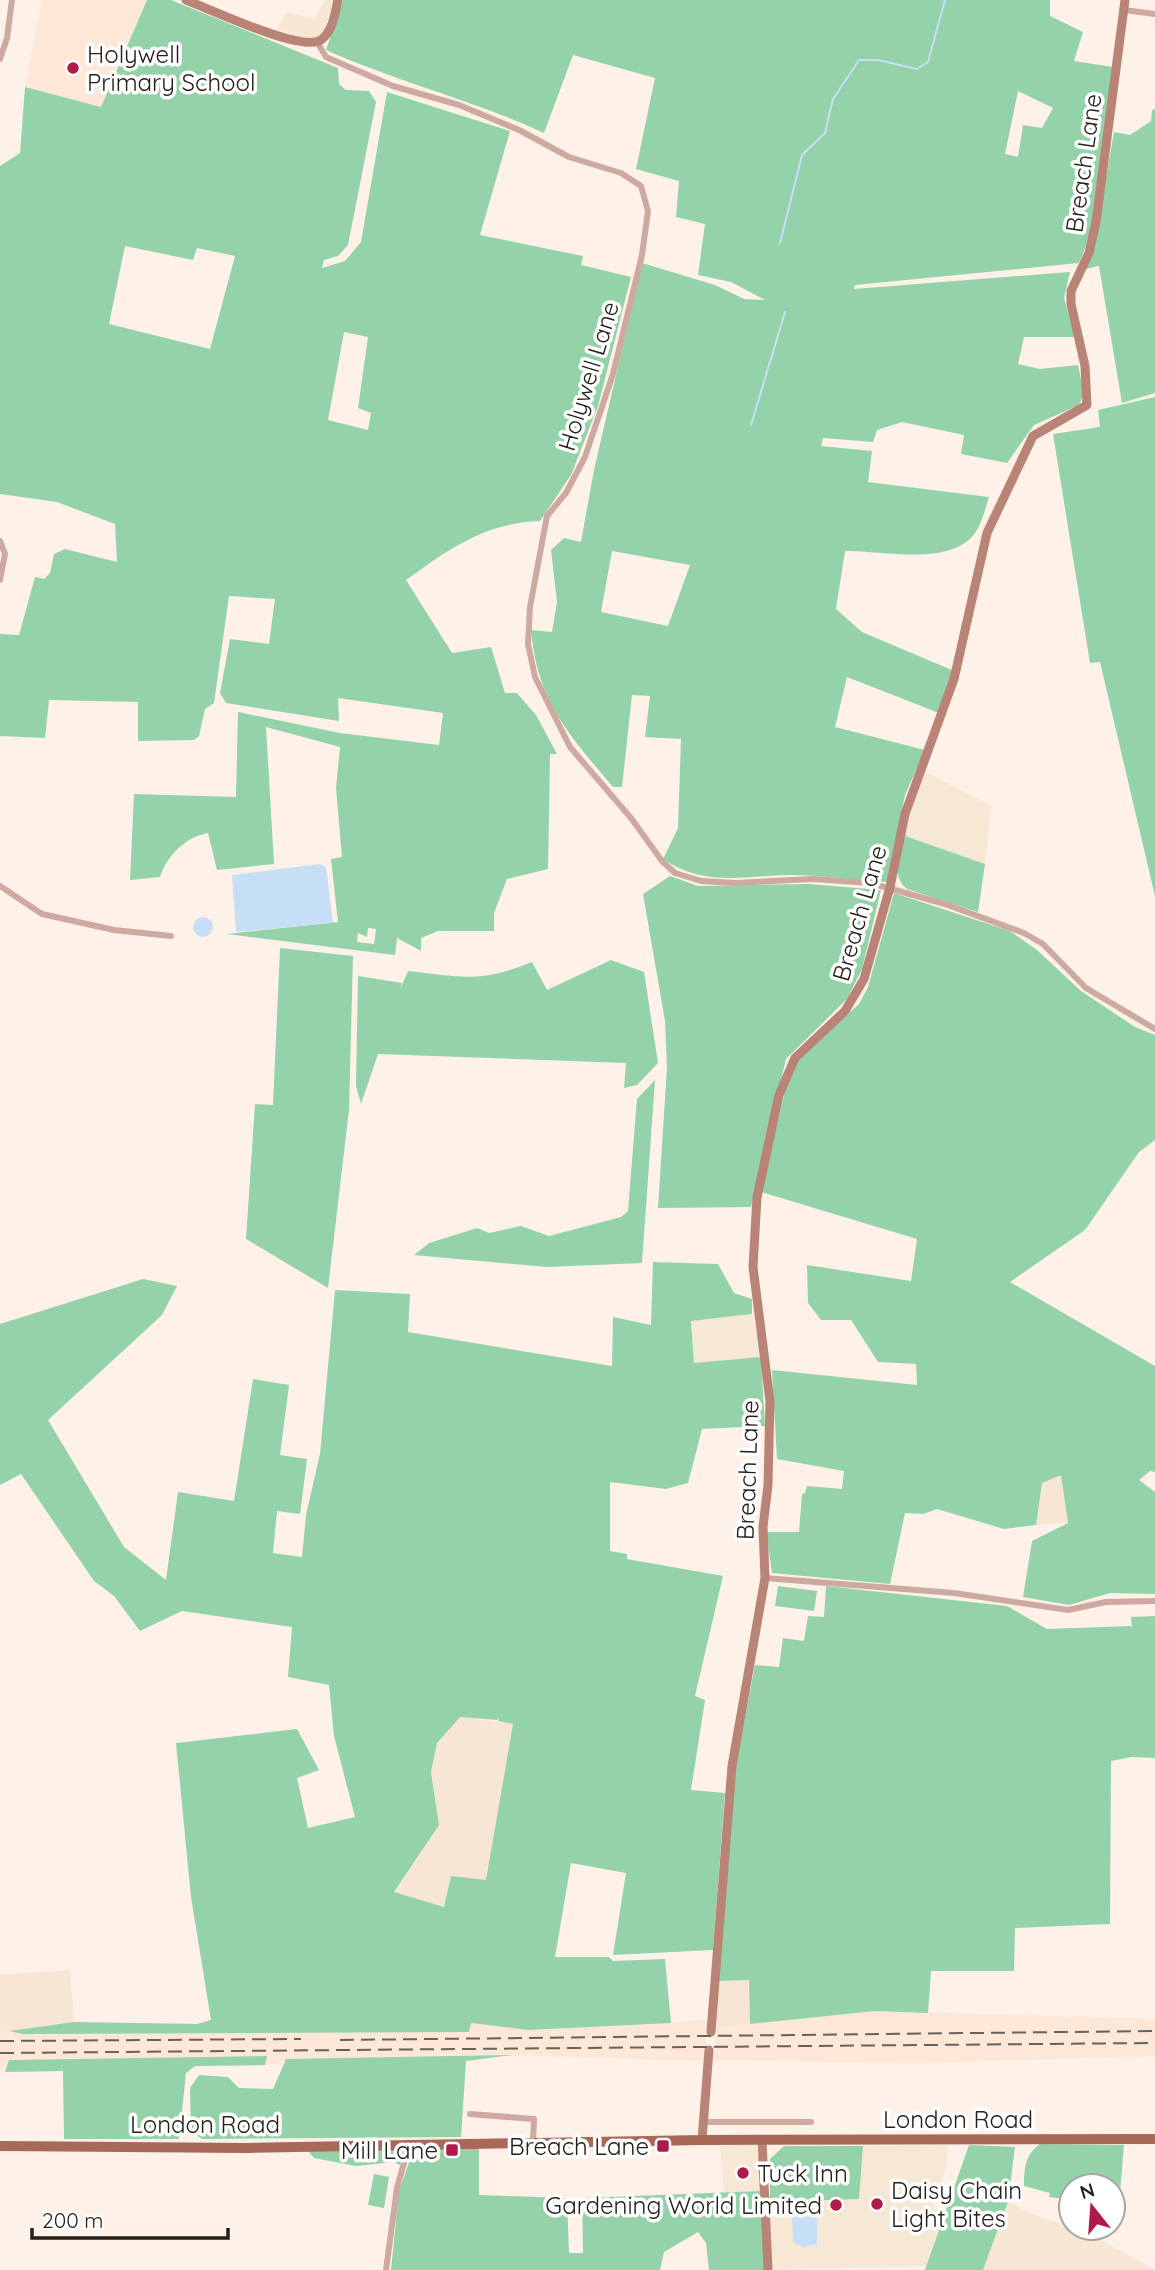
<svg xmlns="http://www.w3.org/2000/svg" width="1155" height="2270" font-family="Quicksand,sans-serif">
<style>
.commercial{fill:#f7e7d5}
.industrial{fill:#f8e6d5}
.built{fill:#fde7d6}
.green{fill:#94d2aa;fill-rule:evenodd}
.water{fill:#c7dff6}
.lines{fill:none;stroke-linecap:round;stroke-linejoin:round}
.stream{stroke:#c7dff6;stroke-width:2}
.street{stroke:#cea99f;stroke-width:6}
.secondary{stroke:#b98476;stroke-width:9}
.primary{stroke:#a96958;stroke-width:10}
.rail{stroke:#67605b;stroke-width:2;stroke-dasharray:14 7;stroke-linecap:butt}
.poi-dot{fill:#ae1b48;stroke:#fff;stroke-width:2.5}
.labels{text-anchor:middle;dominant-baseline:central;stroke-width:7;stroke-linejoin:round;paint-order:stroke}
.poi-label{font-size:24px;fill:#25201c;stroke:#fff;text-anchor:start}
.street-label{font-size:24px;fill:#25201c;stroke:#fff}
</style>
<rect width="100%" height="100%" fill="#fdf1e8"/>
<!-- commercial -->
<g class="commercial">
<polygon points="924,771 991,806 985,864 905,836 914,794"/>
<polygon points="752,1314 761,1357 695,1364 691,1321"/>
<polygon points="756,2144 762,2191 724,2193 720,2146"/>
<polygon points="948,2145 947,2164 933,2208 945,2214 927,2266 774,2270 770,2263 770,2202 858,2199 863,2146"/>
</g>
<!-- industrial -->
<g class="industrial">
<polygon points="326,0 334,0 324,33 312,40 277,30 286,12 314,19"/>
<polygon points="1061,1474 1068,1523 1036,1525 1042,1483"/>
<polygon points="460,1717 513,1724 486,1881 444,1907 394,1893 439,1825 431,1772 438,1740"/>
<polygon points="70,1970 74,2022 0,2032 0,1975"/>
<polygon points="749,1980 750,2024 715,2027 719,1981"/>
<polygon points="1008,2202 1045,2219 1084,2230 1155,2270 983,2270"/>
</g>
<!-- built -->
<g class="built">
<polygon points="42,0 147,0 101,107 25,87"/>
<polygon points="875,2011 1155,2019 1155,2056 915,2063 711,2060 715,2050 715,2027"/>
<polygon points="211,2020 470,2023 528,2030 708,2020 704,2061 512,2055 401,2070 306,2058 265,2065 5,2072 0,2069 0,2032 74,2022 197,2024"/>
</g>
<!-- green -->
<g class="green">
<path d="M147,0H171L338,68L339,84L346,90L369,91L376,102L348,245L338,256L324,260L322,268L345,261L361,242L387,92L510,131L480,235L583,256L581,265L631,277L598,406L571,475L540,521C484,523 449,549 406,580L452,653L491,647L505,693H517L536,715L557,754H550L548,869L507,879L494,913V931H438L421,938V951L397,938L395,955L227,934L338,922L331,859L342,857L336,788L340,747L266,727L274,864L217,870L208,833C185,837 167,856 160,877L130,880L134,794L236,797L238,712L340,733L439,745L443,713L338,698L339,721L226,703L220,693L230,639L269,644L275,599L229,596L214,703L205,709L199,736L194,740L138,741V702L49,700L45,738L0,736V634L19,635L35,577L44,579L50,573L54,554L65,549L117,562L115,524L57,502L0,494V166L20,153L25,87L101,107ZM125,246L193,260L197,248L235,256L210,349L109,324ZM344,332L368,337L358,408L371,413L368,430L328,420ZM368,928L376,929L374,944L357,942L358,933L367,937Z"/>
<path d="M343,0H1050V16L1083,32L1074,61L1113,67C1105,124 1103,212 1079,263L855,285L854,289L1070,272L1064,298L1075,337H1024L1018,364L1040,369L1078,365L1084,393L1079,405L1034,425L1007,463L961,454L964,435L902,422L877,430L873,442L823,438L821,446L872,451L868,482L989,497C986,507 983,518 978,528C957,569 882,550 845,551L836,609L862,632L954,671L939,713L847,677L835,727L925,750L905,795L887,882C855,880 821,875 789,875C742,876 705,887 663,859L678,828L681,739L645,737L650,696L632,695L622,787H613C569,735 537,701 531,630L552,632L557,602L551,550L564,538L581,542L594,470L642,263L715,285L744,299L765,300L731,282L698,275L705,224L676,217L679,181L636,169L655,78L573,55L544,133C473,100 397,82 326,50ZM1018,91L1053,108L1042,128L1023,125L1018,157L1005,154ZM612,551L690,565L668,626L601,612Z"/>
<polygon points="1155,109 1155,393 1122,403 1099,266 1082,270 1093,251 1114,132 1130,135 1151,121 1152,110"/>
<polygon points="1155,397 1155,896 1100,662 1090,663 1053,434 1100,427 1098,410"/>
<path d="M905,836L985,864L978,912L907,889C890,875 900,855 905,836Z"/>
<polygon points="670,876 698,886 809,884 881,890 862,969 847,999 786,1059 751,1207 658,1208 667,1067 665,1021 643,894"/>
<polygon points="894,893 1010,931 1037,950 1081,991 1135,1027 1155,1035 1155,1140 1139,1152 1085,1230 1010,1282 1155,1366 1155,1472 1150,1471 1139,1480 1155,1492 1155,1594 1110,1593 1069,1605 1023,1597 1032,1541 1068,1523 1061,1475 1042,1483 1036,1525 1004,1529 937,1509 923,1514 905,1513 890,1584 772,1573 766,1532 799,1532 802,1494 805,1493 807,1486 842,1489 844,1471 777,1459 772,1370 917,1385 916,1364 878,1362 851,1320 821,1320 808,1303 807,1265 911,1281 917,1239 761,1192 785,1091 798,1059 859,1004 868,987"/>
<polygon points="280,948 353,956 349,1110 328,1288 246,1239 255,1104 273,1105"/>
<path d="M611,960L644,972L658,1063L637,1085L624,1088L626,1063L378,1054L361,1104L356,1086L358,976L402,983L400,990L408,971C462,977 480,983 532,962L547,990Z"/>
<polygon points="655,1080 642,1263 547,1267 414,1255 429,1243 477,1228 489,1233 521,1226 549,1236 621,1217 628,1211 637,1099"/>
<path d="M653,1262L718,1264L734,1293L752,1299V1314L691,1321L694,1363L761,1357L765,1426L702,1429L688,1483L666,1489L610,1482V1551L627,1554V1559L723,1576L695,1696L705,1700L691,1790L725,1793L713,1950L613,1955L626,1873L571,1863L555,1957H609L613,1961L665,1959L671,2023L528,2030L471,2023L469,2032L23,2034L9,2031L74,2022L197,2024L211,2020L191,1897L176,1743L297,1729L319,1770L297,1778L308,1828L355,1817L334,1736L329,1685L288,1677L292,1627L182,1611L140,1631L114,1596L94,1581L21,1474L0,1485V1324L143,1279L177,1286L162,1315L48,1420L124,1547L166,1580L178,1492L234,1501L253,1379L289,1385L280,1455L307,1459L300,1514L277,1511L273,1553L302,1557L306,1515L320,1454L335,1290L410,1294L408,1332L612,1366L613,1317L651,1325ZM460,1717L497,1720L499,1717L498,1721L513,1724L486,1880L451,1876L444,1907L394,1892L439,1825L431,1772L437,1743Z"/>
<polygon points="778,1586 817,1591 814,1611 775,1606"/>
<polygon points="826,1586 1007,1606 1047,1629 1131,1626 1132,1629 1131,1617 1155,1616 1155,1758 1132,1757 1111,1761 1110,1924 1015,1928 1014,1971 931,1971 928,2013 875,2011 750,2024 749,1980 719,1981 736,1765 755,1665 779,1667 783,1638 804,1641 808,1616 824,1617"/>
<polygon points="512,2055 466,2061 461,2137 202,2139 191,2131 190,2088 199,2075 228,2077 239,2088 273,2089 286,2059"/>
<polygon points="267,2056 265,2065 195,2066 186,2073 179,2139 64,2139 63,2071 5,2072 9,2060"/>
<path d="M1040,2144L1124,2145L1119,2205L1113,2204V2186H1071V2200L1049,2197L1050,2193L1024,2186C1024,2169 1025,2154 1040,2144Z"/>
<polygon points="969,2145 1015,2147 1008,2202 983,2270 925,2270"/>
<polygon points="784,2146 863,2146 859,2199 770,2202 770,2159"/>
<polygon points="414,2148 479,2148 479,2195 567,2198 569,2253 583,2253 582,2198 762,2191 764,2270 709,2270 706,2243 698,2232 664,2252 660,2270 391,2270 399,2191"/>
<polygon points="405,2149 400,2165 394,2162 356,2166 314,2158 307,2150"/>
<polygon points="374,2174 389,2177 384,2208 368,2205"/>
</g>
<!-- water -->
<g class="water">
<polygon points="320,864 326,867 333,923 236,932 232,875"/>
<circle cx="203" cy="927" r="10"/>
<polygon points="805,2216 817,2218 817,2244 803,2247 793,2242 792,2217"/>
</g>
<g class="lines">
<!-- stream -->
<g class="stream">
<polyline points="780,243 802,155 825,133 833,99 859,60 878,60 917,69 928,62 945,0"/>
<polyline points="751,425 785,312"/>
</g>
<!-- street -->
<g class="street">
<polyline points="1124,10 1155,14"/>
<polyline points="317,42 326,57 393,86 459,105 519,130 569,157 621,173 641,186 648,211 642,255 613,374 585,457 566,493 547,516 530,607 528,644 535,677 570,747 631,818 662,861 675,873 701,881 735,883 813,879 870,883 945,904 1024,933 1043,944 1086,988 1155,1029"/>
<polyline points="0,59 7,38 12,0"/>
<polyline points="0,541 5,554 0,580"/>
<polyline points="0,886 42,914 114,930 171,936"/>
<polyline points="765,1578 954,1593 1068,1610 1106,1602 1155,1601"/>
<polyline points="470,2114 534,2119 533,2142"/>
<polyline points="702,2122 811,2122"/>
<polyline points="386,2270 397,2188 409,2145"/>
</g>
<!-- secondary -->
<g class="secondary">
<path d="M186,0C210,9 302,53 321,40C333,31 335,13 338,0"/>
<polyline points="711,2032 732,1766 765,1578 763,1527 768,1485 770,1401 753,1267 757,1197 779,1095 795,1058 845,1011 864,979 890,887 905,814 954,679 987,533 1033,436 1087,405 1085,366 1071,304 1071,291 1089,253 1096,222 1125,0"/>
<polyline points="702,2140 709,2050"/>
<polyline points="762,2140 768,2270"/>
</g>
<!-- primary -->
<polyline class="primary" points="0,2146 246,2148 702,2140 1155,2139"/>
<!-- rail -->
<g class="rail">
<polyline points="340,2040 1155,2031"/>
<polyline points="0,2041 301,2039"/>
<polyline points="0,2053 1155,2043"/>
</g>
</g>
<!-- markers -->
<g class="poi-dot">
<circle cx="73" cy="68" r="7"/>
<rect x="656" y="2139" width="14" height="14" rx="3.5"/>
<rect x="445" y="2143" width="14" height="14" rx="3.5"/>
<circle cx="743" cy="2173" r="7"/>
<circle cx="877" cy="2204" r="7"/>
<circle cx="836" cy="2205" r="7"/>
</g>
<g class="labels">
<!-- poi labels -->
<g class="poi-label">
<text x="87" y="54">Holywell<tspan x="87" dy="28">Primary School</tspan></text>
<text x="649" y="2146" text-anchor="end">Breach Lane</text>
<text x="438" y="2150" text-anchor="end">Mill Lane</text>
<text x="757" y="2173">Tuck Inn</text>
<text x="891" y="2190">Daisy Chain<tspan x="891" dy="28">Light Bites</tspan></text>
<text x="822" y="2205" text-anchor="end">Gardening World Limited</text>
</g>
<!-- street labels -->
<g class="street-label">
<text transform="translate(1083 163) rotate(-82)">Breach Lane</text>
<text transform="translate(588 376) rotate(-73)">Holywell Lane</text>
<text transform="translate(859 913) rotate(-74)">Breach Lane</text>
<text transform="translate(747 1470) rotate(-88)">Breach Lane</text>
<text x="958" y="2119">London Road</text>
<text x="205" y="2124">London Road</text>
</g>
</g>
<!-- north arrow -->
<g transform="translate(1092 2207) rotate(343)"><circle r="33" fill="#ffffff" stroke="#a8a6a4" stroke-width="2"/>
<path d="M0-5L12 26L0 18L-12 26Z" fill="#ae1b48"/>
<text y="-10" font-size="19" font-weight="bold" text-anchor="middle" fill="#25201c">N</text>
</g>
<!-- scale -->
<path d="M32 2228v10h196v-10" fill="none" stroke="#25201c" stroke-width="3.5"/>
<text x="42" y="2228" font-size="21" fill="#25201c" stroke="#ffffff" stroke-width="5" paint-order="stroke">200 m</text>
</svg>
